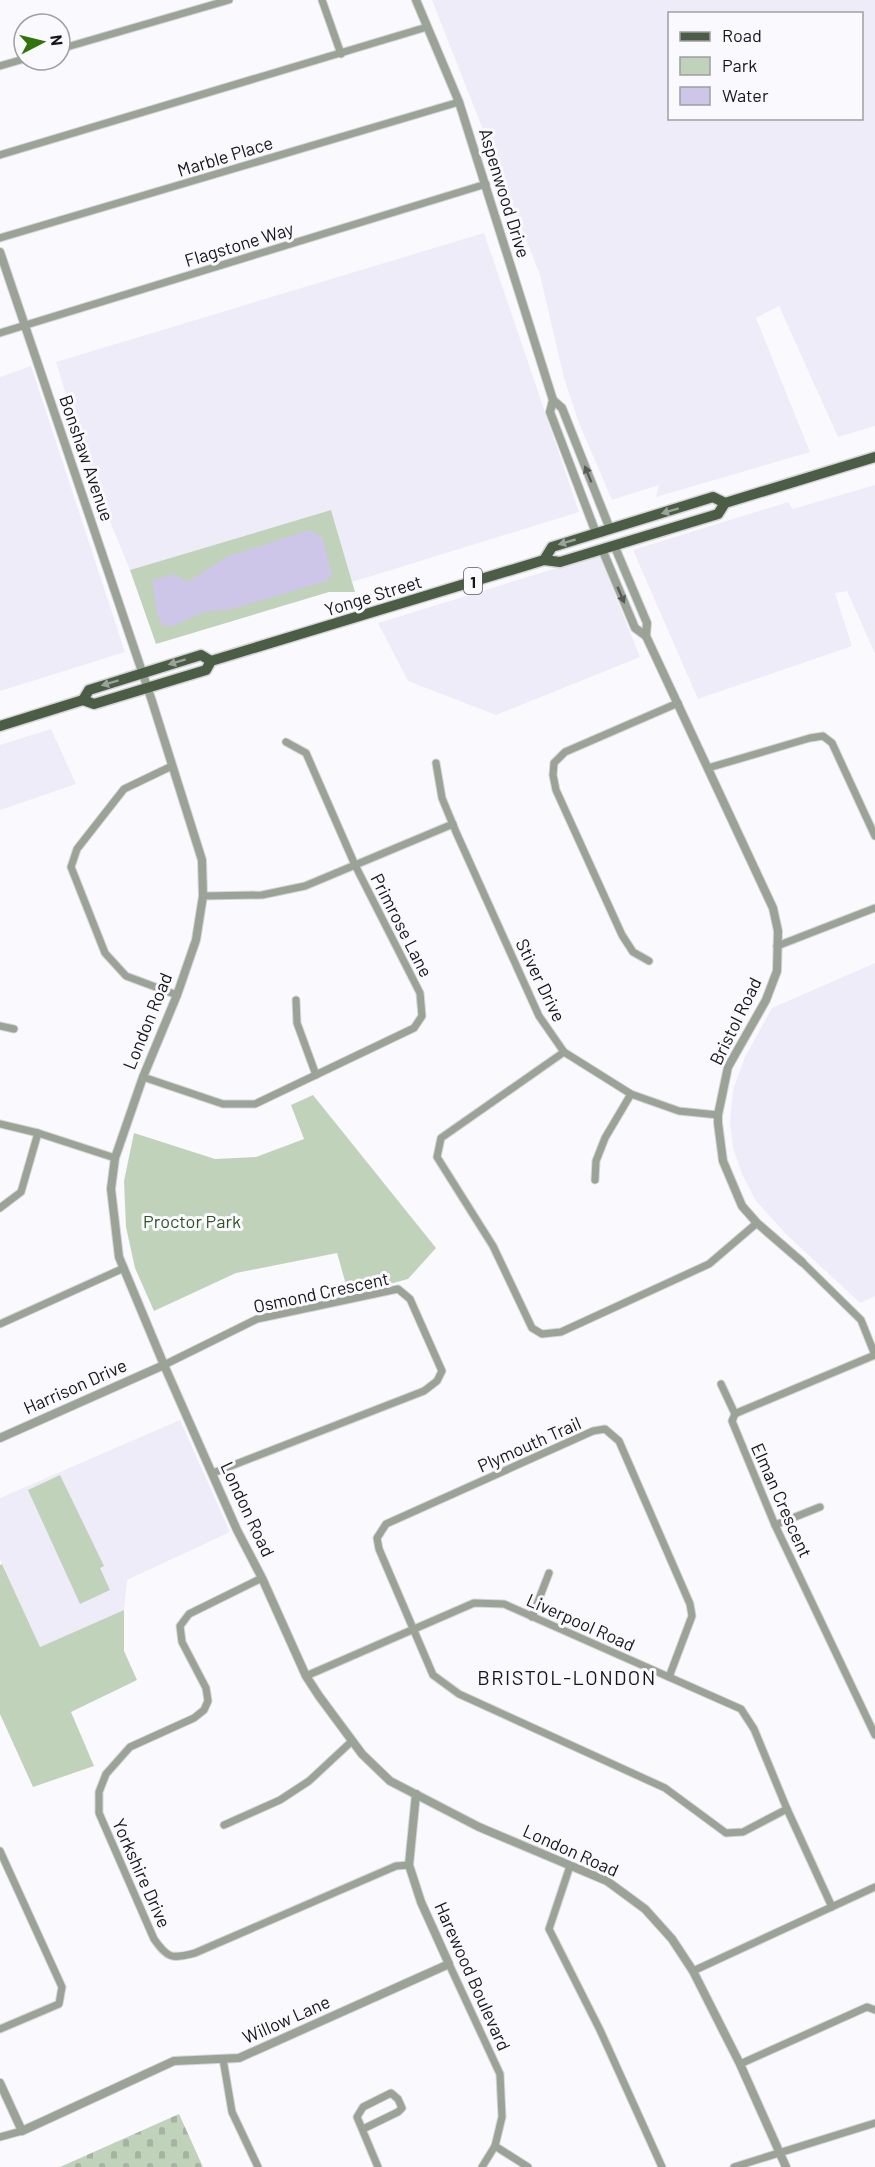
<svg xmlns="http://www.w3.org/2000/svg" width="875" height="2167" font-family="Barlow,sans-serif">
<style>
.built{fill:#eeecf9;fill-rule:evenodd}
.green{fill:#c1d2bb}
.cemetery{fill:url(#cemetery-stones)}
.water{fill:#cdc6e9}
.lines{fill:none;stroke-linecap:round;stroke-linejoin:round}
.minor-casing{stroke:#d6d5d9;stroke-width:9}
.tertiary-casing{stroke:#d6d5d9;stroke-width:10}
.primary-casing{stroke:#d6d5d9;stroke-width:13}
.minor{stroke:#9aa396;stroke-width:7}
.tertiary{stroke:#9aa396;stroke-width:8}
.primary{stroke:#4c5d46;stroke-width:10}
.oneway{fill:#585c56}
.oneway2{fill:#9aa399}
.labels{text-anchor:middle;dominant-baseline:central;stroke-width:6;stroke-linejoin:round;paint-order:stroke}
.shield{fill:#faf9fe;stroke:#5a595c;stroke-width:1.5}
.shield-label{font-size:16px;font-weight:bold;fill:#161517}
.street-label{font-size:18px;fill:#161517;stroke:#faf9fe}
.park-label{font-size:18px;fill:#325226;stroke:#faf9fe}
.neighbourhood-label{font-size:20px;letter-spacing:1.5px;fill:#161517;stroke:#faf9fe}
</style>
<defs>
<pattern id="cemetery-stones" width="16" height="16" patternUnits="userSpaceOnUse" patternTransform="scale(1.5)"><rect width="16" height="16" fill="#c1d2bb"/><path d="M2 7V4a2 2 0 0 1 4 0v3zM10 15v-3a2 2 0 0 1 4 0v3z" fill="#a5b3a0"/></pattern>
</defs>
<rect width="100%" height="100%" fill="#faf9fe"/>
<!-- built -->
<g class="built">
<path d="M432,0H875V426L838,437L779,306L756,318L810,452L656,497L659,485L612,500L579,423L564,378L540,275ZM670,14H862V118H670Z"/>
<polygon points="484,233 579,512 352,582 331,510 130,570 88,468 56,362"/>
<polygon points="31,366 125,652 0,691 0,377"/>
<polygon points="875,485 875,654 847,591 835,593 852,646 698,699 633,550 788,502 793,509"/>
<polygon points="599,555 640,657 496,715 408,681 378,623"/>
<polygon points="51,729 76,784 0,810 0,745"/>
<polygon points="875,963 875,1296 860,1303 787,1235 756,1201 742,1174 733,1148 730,1123 733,1090 745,1057 772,1008"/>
<polygon points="180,1420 230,1532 127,1580 124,1610 40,1647 0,1559 0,1498"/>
</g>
<!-- green -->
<g class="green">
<polygon points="331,510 355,592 329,592 156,644 130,570"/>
<polygon points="313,1095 436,1248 408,1279 349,1295 337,1253 236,1273 154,1311 135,1268 126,1227 124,1181 134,1133 215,1159 256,1157 304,1139 291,1105"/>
<polygon points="60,1475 104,1566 100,1568 110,1590 80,1604 28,1490"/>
<polygon points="2,1564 40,1647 124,1610 124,1651 137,1680 71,1712 94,1766 33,1787 0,1714 0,1565"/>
</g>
<!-- cemetery -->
<polygon class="cemetery" points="179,2114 203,2167 60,2167"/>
<!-- water -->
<polygon class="water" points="309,530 322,537 332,574 326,581 232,609 203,612 173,626 162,625 157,613 152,580 175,574 187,582 229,556"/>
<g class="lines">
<defs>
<g id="minor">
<polyline points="322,0 341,54"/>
<polyline points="60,49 229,0"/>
<polyline points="0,66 24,59"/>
<polyline points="0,155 427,27"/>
<polyline points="0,238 459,102"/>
<polyline points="0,333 486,184"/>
<polyline points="436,763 442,798 456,832 539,1016 564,1052 631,1094 679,1111 718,1115"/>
<polyline points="172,766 124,789 77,849 71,867 105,953 126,976 177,995"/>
<polyline points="708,768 810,738 823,736 832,743 875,836"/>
<polyline points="203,896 262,895 305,886 453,824"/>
<polyline points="777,946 875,908"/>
<polyline points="649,961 633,952 622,935 556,790 553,775 554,763 565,752 678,703"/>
<polyline points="296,1000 297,1023 316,1075"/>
<polyline points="0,1026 14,1029"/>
<polyline points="564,1052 441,1138 437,1157 493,1246 532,1328 542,1334 561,1332 709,1264 757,1223"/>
<polyline points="143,1077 223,1104 255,1104 414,1028 422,1016 420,993 355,865 306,753 286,742"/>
<polyline points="0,1124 38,1133 115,1158"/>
<polyline points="595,1180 596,1161 605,1138 631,1094"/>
<polyline points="0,1208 21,1192 38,1133"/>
<polyline points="802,1262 861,1320 875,1355"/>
<polyline points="0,1324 124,1268"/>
<polyline points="875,1355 739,1412 735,1414 732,1421 775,1525 875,1735"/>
<polyline points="164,1365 257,1319 398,1289 410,1299 442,1371 437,1381 424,1391 213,1473"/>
<polyline points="721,1384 735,1414"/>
<polyline points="775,1525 820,1507"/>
<path d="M262,1578L189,1614L180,1626L182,1642L206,1688L208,1701L204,1710L194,1718L130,1747L106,1774L99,1792V1813L154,1939C168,1959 172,1959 195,1953L396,1866L409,1865"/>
<polyline points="532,1617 549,1573"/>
<polyline points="306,1676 474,1603 504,1604 741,1709 754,1729 787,1809 832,1907"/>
<polyline points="669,1677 692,1616 690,1604 619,1441 605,1429 593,1431 386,1524 377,1538 379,1549 433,1675 459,1694 665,1788 726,1833 743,1832 787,1809"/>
<polyline points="224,1825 280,1800 309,1781 352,1741"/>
<polyline points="0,1851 62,1987 59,2004 0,2029"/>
<polyline points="570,1866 549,1929 600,2030 662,2167"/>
<polyline points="449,1964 500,2074 502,2117 495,2146 482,2167"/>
<polyline points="693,1971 875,1887"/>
<polyline points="223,2059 232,2112 258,2167"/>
<polyline points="740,2064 867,2007 875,2010"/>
<polyline points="363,2129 398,2112 402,2108 398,2099 391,2093 363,2107 357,2117 378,2167"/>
<polyline points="0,2137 22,2131"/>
<polyline points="495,2146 528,2167"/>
<polyline points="734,2167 875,2123"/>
</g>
<g id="tertiary">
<polyline points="416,0 459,102 553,400 550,412 596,533"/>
<polyline points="0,252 152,701 202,860 203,896 196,940 177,995 143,1077 115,1158 111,1189 119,1257 164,1365 237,1530 262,1578 306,1676 319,1696 362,1754 390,1781 479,1827 607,1881 645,1909 672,1939 693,1971 740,2064 786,2167"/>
<polyline points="553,400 562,408 610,529"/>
<polyline points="614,545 647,623 646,636 773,908 778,931 777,971 766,1000 728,1067 718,1115 718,1123 723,1161 742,1206 757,1223 802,1262"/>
<polyline points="602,549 635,628 646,636"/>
<polyline points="0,1438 164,1365"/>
<polyline points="0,2083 22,2131 174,2061 239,2058 449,1964 421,1902 409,1865 416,1794"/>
</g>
<g id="primary">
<polyline points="544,560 552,547 713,497 725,503"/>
<polyline points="83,700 89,690 201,655 211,661"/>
<polyline points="0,726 83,700 94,704 206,670 211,661 544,560 560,562 718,514 725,503 875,457"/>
</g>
</defs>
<!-- minor casing -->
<use href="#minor" class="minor-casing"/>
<!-- tertiary casing -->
<use href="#tertiary" class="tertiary-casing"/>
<!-- primary casing -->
<use href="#primary" class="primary-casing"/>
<!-- minor -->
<use href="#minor" class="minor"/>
<!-- tertiary -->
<use href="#tertiary" class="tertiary"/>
<!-- primary -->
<use href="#primary" class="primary"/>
</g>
<!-- one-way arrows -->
<defs><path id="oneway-solid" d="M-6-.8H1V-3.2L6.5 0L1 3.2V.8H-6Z" transform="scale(1.5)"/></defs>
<g class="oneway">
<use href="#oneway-solid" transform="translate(588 474) rotate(-112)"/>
<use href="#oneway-solid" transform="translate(621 595) rotate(67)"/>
</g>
<g class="oneway2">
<use href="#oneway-solid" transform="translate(670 511) rotate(163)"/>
<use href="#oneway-solid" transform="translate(567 542) rotate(164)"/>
<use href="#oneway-solid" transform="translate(177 662) rotate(163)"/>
<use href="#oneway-solid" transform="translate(110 683) rotate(163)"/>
</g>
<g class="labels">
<!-- shield labels -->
<rect class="shield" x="464" y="568" width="18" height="26" rx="4.5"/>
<g class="shield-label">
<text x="473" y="581">1</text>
</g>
<!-- street labels -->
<g class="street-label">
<text transform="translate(225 156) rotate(-17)">Marble Place</text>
<text transform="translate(505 193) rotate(73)">Aspenwood Drive</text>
<text transform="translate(239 244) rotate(-17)">Flagstone Way</text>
<text transform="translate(87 458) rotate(71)">Bonshaw Avenue</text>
<text transform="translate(373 595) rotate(-17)">Yonge Street</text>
<text transform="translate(402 925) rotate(63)">Primrose Lane</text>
<text transform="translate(541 980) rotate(64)">Stiver Drive</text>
<text transform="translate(147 1021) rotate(-68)">London Road</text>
<text transform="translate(735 1021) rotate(-64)">Bristol Road</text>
<text transform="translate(321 1292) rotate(-12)">Osmond Crescent</text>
<text transform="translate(75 1386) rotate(-24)">Harrison Drive</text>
<text transform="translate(529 1444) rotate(-24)">Plymouth Trail</text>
<text transform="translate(782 1500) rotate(66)">Elman Crescent</text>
<text transform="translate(248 1509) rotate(65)">London Road</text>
<text transform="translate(581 1622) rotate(24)">Liverpool Road</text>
<text transform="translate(571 1850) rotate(24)">London Road</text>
<text transform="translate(142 1873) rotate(66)">Yorkshire Drive</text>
<text transform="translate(473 1976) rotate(66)">Harewood Boulevard</text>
<text transform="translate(286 2019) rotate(-24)">Willow Lane</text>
</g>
<!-- park labels -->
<g class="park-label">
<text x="192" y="1221">Proctor Park</text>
</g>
<!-- neighbourhood labels -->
<g class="neighbourhood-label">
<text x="567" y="1677">BRISTOL-LONDON</text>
</g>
</g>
<!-- legend -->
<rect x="668" y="12" width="195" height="108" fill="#faf9fe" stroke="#9f9ea2" stroke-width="1.5"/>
<rect x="680" y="32" width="30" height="9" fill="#4c5d46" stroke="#9f9ea2" stroke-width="1.5"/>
<text x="722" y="42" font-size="18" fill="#161517">Road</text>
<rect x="680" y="57" width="30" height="18" fill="#c1d2bb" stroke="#9f9ea2" stroke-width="1.5"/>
<text x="722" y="72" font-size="18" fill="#161517">Park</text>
<rect x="680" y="87" width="30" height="18" fill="#cdc6e9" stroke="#9f9ea2" stroke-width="1.5"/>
<text x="722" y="102" font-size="18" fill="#161517">Water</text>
<!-- north arrow -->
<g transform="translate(42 42) rotate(83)"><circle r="28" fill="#faf9fe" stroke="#9f9ea2" stroke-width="1.5"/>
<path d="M0-4.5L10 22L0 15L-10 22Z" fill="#32730e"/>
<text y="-9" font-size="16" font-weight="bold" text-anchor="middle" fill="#161517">N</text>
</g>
</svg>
